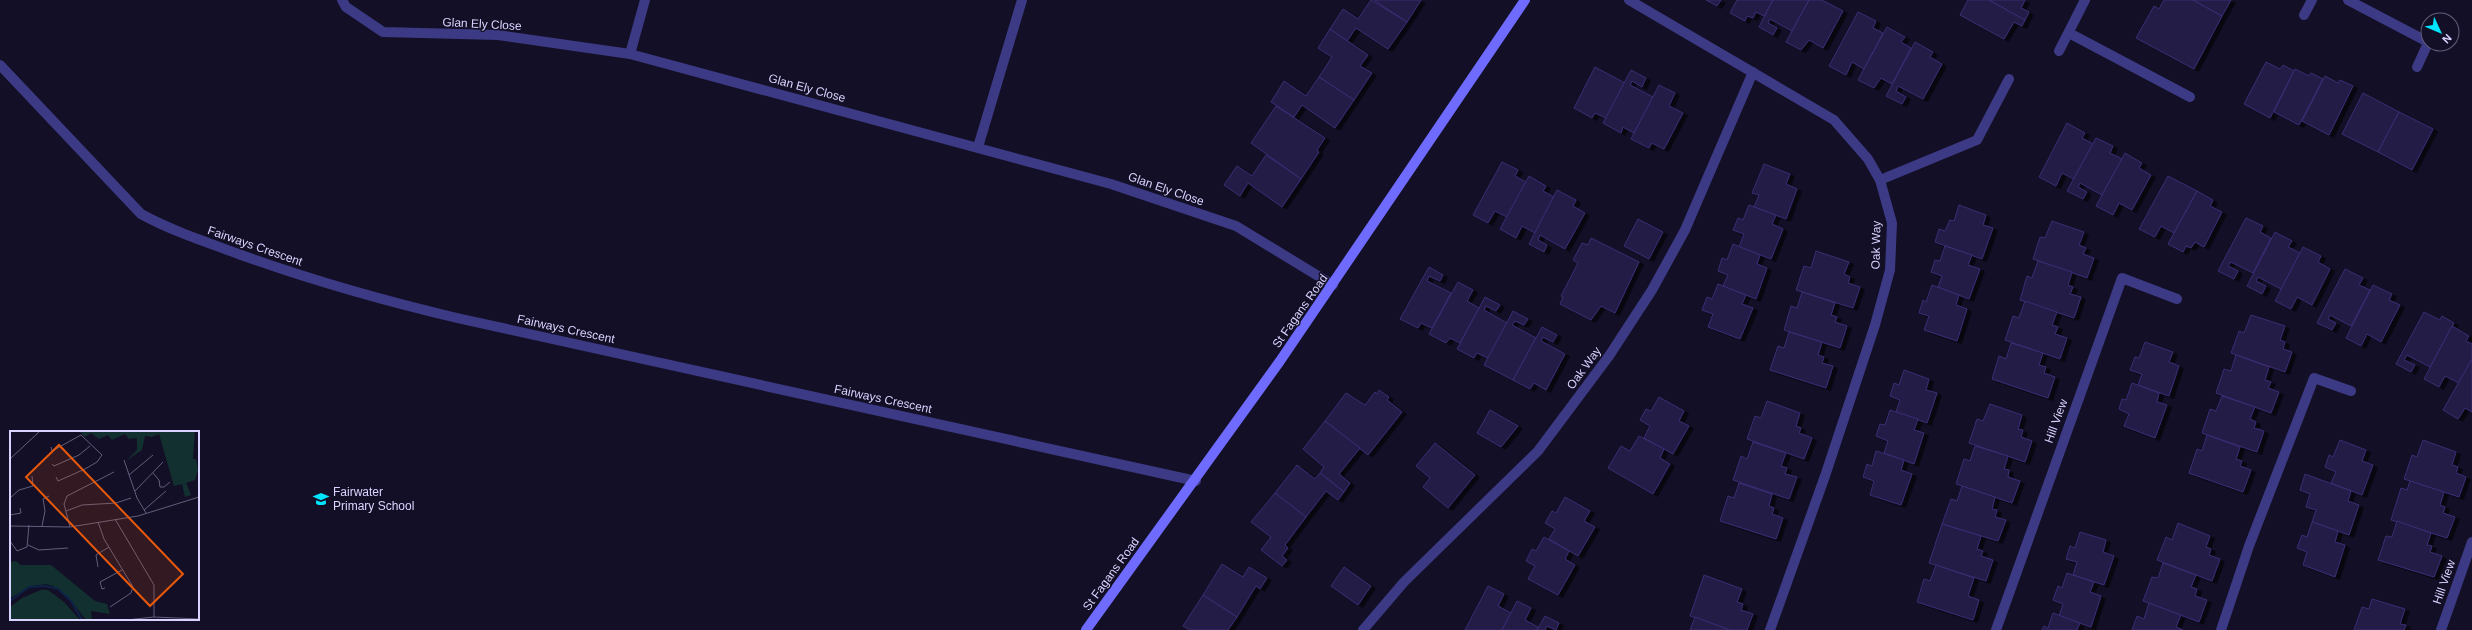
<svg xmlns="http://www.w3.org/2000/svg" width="2472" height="630" font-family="Arial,sans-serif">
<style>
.building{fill:#241b47;stroke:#3b2d73;filter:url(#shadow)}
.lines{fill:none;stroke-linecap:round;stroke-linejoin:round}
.lane{stroke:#3d3a85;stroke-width:10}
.street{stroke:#3d3a85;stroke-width:10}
.secondary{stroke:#6f6bff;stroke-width:10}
.labels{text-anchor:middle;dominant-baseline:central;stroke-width:3;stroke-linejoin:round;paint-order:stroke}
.street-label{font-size:12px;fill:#d9d4ff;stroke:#130f26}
.poi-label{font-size:12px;fill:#d9d4ff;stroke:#130f26;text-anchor:start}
.inset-river{fill:none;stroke:#0c2248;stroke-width:2}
.inset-road{fill:none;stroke:#625e7d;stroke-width:1}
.view{fill:#e8590c;fill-opacity:0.15;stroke:#e8590c;stroke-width:2}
.inset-edge{fill:none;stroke:#d9d4ff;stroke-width:2}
</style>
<defs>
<filter id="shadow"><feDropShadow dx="4.5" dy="2.5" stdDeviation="0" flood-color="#0009"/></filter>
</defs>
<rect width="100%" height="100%" fill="#130f26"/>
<!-- building -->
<g class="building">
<polygon points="1371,0 1407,22 1388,49 1356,28 1347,41 1330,29 1343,9 1358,19"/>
<polygon points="1374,0 1421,0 1407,22"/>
<polygon points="1706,0 1721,0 1717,6"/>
<polygon points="1737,0 1773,0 1764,16 1756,12 1753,18 1747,16 1745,21 1730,13"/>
<polygon points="1773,0 1809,0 1792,31 1770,19 1768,23 1777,28 1773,35 1759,27"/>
<polygon points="1809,0 1822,0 1843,11 1823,48 1809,40 1801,50 1786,42"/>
<polygon points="1968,0 1989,0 2025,20 2022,26 2014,22 2004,39 1960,15"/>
<polygon points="1989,0 2025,0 2021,8 2029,12 2025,20"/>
<polygon points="2164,0 2193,0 2222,16 2194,69 2136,38 2154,6 2159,9"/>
<polygon points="2193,0 2231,0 2222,16"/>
<polygon points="1858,12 1876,21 1873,28 1883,33 1864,69 1852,62 1846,75 1829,66"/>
<polygon points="1887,27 1905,37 1901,42 1911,48 1892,84 1881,78 1874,88 1858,80"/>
<polygon points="1330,29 1368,55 1360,66 1372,73 1354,100 1319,77 1332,57 1318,48"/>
<polygon points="1915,42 1933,52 1930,57 1942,64 1923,99 1898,86 1896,91 1906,97 1902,104 1886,96"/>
<polygon points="2266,62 2280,69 2283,65 2294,71 2270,118 2244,104"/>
<polygon points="1595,67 1625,83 1606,118 1595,113 1592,118 1574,108"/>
<polygon points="2295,69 2309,76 2311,73 2323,79 2299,125 2274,112"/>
<polygon points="1631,70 1646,78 1642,87 1632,81 1630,85 1653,97 1634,133 1623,127 1621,133 1603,123"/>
<polygon points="2325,76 2338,83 2340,80 2353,86 2329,135 2302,121"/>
<polygon points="1319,77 1354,100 1335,128 1302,105 1294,117 1271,102 1284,81 1306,96"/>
<polygon points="1659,85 1675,93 1669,106 1683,113 1664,149 1652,143 1649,148 1631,139"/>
<polygon points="2363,93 2399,112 2378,152 2342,134"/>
<polygon points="1276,106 1325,138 1317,150 1319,152 1301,179 1251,143"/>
<polygon points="2399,112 2433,129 2412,170 2378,152"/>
<polygon points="2067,123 2085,133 2082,138 2093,144 2074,179 2062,173 2056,186 2039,177"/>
<polygon points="2096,138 2113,146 2110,153 2122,159 2102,195 2080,183 2078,187 2087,192 2083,199 2067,191"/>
<polygon points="2125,153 2142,163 2139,168 2151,175 2132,210 2119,203 2113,215 2096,206"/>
<polygon points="1266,155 1301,179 1282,207 1248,183 1240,196 1224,185 1237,166 1252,176"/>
<polygon points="1502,162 1518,170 1515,176 1526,182 1507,217 1495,211 1488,223 1473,215"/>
<polygon points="1764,164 1790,174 1786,184 1797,189 1786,219 1754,207 1759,195 1752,193"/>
<polygon points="1529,176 1546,186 1543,191 1554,197 1535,233 1522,226 1516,238 1500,229"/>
<polygon points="2168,176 2197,191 2174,233 2161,226 2155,237 2139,229"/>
<polygon points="1557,190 1576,200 1573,206 1585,213 1565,249 1540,235 1538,240 1547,245 1544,252 1529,244"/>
<polygon points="2197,191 2213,200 2210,206 2222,212 2204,247 2195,242 2191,248 2186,246 2183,252 2168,244"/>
<polygon points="1749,205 1776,215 1772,224 1783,229 1771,259 1739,247 1744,234 1733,230 1738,218 1743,220"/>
<polygon points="1959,205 1986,215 1983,225 1993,228 1982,259 1935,242 1939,229 1945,231 1950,220 1954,221"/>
<polygon points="2246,218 2263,226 2260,232 2271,238 2253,273 2231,262 2228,266 2238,271 2234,279 2218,271"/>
<polygon points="1638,219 1663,232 1649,259 1624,246"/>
<polygon points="2052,221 2084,232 2079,245 2086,248 2083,254 2094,258 2087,278 2033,259 2040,237 2045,238"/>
<polygon points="2275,232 2292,241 2288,247 2300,253 2281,289 2258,277 2256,281 2266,286 2262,294 2247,286"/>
<polygon points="1591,238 1639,262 1615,313 1601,306 1591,320 1560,304 1563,297 1561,296 1578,263 1573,260 1582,243 1588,245"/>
<polygon points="1733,244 1760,255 1757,264 1767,268 1756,299 1723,286 1728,275 1718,271 1722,258 1727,260"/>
<polygon points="1945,246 1972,255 1968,265 1980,269 1969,299 1938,287 1942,276 1931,272 1935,260 1940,261"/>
<polygon points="2303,247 2321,256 2318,262 2330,269 2312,305 2297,297 2291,309 2275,301"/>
<polygon points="1816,251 1849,262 1844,274 1850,277 1848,283 1860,287 1853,308 1796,290 1804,266 1811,268"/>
<polygon points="2038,261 2072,272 2068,285 2073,287 2070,294 2081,297 2074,318 2020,300 2027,276 2032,278"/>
<polygon points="1429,267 1443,275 1440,281 1429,276 1427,281 1451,293 1432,328 1421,323 1418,328 1400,319"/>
<polygon points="2345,269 2363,278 2359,285 2370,290 2351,326 2330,315 2328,319 2336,323 2332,330 2317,323"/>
<polygon points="1458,282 1473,290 1467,301 1479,308 1460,343 1450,338 1446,343 1429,334"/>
<polygon points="1718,284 1746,295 1742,304 1753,308 1740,339 1708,327 1713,314 1702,310 1707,297 1712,299"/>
<polygon points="1932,285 1959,295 1956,305 1967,309 1957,341 1924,330 1929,316 1919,313 1923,300 1926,302"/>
<polygon points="2373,285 2392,294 2389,300 2400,305 2381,342 2367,334 2361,346 2346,338"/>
<polygon points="1802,292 1835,303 1831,315 1837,317 1835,322 1847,326 1840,348 1784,330 1791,306 1797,308"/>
<polygon points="1485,297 1500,305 1496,311 1486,306 1484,310 1507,323 1488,358 1477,353 1474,358 1457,349"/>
<polygon points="2025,301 2057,312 2052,325 2058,327 2055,334 2067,338 2060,359 2005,340 2013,316 2019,318"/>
<polygon points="1513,311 1528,319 1524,325 1515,321 1512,325 1536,338 1513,380 1484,365"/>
<polygon points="2424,312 2440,320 2442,316 2454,323 2430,367 2407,355 2404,360 2415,365 2411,372 2396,364"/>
<polygon points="2251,315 2285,326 2280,340 2285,342 2283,349 2292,352 2285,372 2231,353 2239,331 2244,333"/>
<polygon points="2452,326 2469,336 2466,341 2472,344 2472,359 2459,383 2445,376 2439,387 2424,379"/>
<polygon points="1542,327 1557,335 1553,342 1543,337 1541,341 1565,354 1546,390 1534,383 1530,389 1513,380"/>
<polygon points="1789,332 1822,342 1818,355 1824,357 1822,363 1833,366 1826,388 1770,370 1778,346 1784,348"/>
<polygon points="2145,342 2173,352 2169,362 2179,366 2169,396 2138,385 2142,374 2130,370 2135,357 2139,358"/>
<polygon points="2011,343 2043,353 2039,365 2046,367 2044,373 2055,377 2048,398 1992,379 1999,356 2006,359"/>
<polygon points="2236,355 2269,367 2265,380 2271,382 2268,388 2279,392 2271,413 2216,393 2224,369 2231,371"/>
<polygon points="2472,359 2472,412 2465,408 2458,419 2443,410"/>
<polygon points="1904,370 1929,379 1926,390 1937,393 1927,423 1896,412 1900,400 1890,396 1894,383 1899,385"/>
<polygon points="2132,383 2159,393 2157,402 2167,405 2155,438 2124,426 2129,414 2119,409 2122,399 2126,400"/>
<polygon points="1379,390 1389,397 1387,400 1402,412 1368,455 1325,421 1346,393 1365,405 1375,392 1377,394"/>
<polygon points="2222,396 2255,407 2250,419 2256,422 2254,428 2264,431 2257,452 2202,433 2210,409 2216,411"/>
<polygon points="1659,397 1684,411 1679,421 1689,426 1673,454 1644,438 1650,426 1640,420 1646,409 1651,411"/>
<polygon points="1767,401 1800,413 1796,426 1801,428 1799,433 1812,438 1804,459 1747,439 1755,416 1761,418"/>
<polygon points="1990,404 2022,415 2018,429 2023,430 2021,437 2032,441 2025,462 1969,443 1977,419 1983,421"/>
<polygon points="1490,410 1518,426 1501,447 1477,433"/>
<polygon points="1890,410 1918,419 1914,430 1924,433 1914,464 1884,453 1888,441 1876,436 1880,424 1885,425"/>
<polygon points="1325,421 1360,448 1339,474 1350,483 1344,492 1320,473 1324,467 1303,449"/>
<polygon points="2207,435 2240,447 2236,459 2242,461 2240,466 2251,470 2243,492 2189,473 2197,449 2202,451"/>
<polygon points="1639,436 1664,449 1660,458 1670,464 1653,494 1608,468 1621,446 1630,451"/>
<polygon points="2340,440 2366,450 2362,461 2373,465 2362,495 2331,483 2336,472 2325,467 2329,455 2333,457"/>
<polygon points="2423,440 2456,452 2452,465 2458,467 2456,473 2466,477 2459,497 2404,479 2412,455 2417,457"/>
<polygon points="1753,442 1786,453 1781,466 1787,468 1785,474 1797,477 1789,499 1733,480 1741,456 1747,459"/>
<polygon points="1435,443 1475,475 1448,508 1423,487 1430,478 1416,466"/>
<polygon points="1975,446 2008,456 2004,469 2009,470 2008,477 2020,481 2012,503 1956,484 1964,459 1970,461"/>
<polygon points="1876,451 1904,460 1901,470 1912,474 1901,505 1870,495 1874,481 1863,477 1867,464 1872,466"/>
<polygon points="1297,465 1315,479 1320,473 1344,492 1338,500 1326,491 1306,517 1275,493"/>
<polygon points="2305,474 2351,491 2348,501 2359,505 2349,535 2312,522 2316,510 2306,507 2310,494 2300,490"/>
<polygon points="2410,481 2444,492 2440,505 2445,507 2443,513 2455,517 2447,538 2391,520 2401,488 2407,490"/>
<polygon points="1739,483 1772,494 1769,506 1774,508 1772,514 1783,518 1776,539 1720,521 1728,496 1734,498"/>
<polygon points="1962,486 1995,497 1992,509 1997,510 1995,517 2006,520 1998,541 1942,524 1951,499 1957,501"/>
<polygon points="1275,493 1306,517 1285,545 1288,548 1282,556 1287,560 1282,566 1261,550 1271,537 1251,522"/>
<polygon points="1565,497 1590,511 1584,521 1595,527 1578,556 1549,539 1555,529 1545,523 1552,511 1556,513"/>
<polygon points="2397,521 2431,533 2427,545 2432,546 2430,552 2442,556 2434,577 2378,560 2386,536 2392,537"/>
<polygon points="2312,522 2338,531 2335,542 2345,545 2335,577 2303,565 2307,552 2297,548 2302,535 2307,537"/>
<polygon points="2178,523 2210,536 2206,547 2211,549 2209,555 2220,559 2212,581 2157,560 2166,537 2172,540"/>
<polygon points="1942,524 1981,536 1977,549 1983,551 1981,556 1993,560 1986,581 1929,563"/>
<polygon points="2080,532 2106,540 2103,552 2114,556 2104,585 2073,575 2077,562 2066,559 2070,546 2075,548"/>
<polygon points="1544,537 1569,551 1565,559 1575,565 1558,595 1528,579 1535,566 1526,561 1532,549 1536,551"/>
<polygon points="2163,563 2196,575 2191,587 2197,589 2195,596 2207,600 2199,622 2143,601 2152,577 2158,578"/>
<polygon points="1222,564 1243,577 1249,567 1267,578 1260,589 1256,586 1237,617 1203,595"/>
<polygon points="1936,565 1974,578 1968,596 1979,600 1973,620 1917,602 1924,579 1930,581"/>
<polygon points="1344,567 1371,586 1358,605 1331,586"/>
<polygon points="2067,573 2094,582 2090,592 2101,596 2091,627 2059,616 2063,604 2053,600 2058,586 2062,588"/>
<polygon points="1704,575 1742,589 1737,602 1743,604 1741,610 1753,614 1747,630 1730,630 1690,616"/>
<polygon points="1488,586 1504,594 1498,606 1511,613 1502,630 1465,630"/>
<polygon points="1203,595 1237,617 1228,630 1190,630 1183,626"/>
<polygon points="2372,599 2405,609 2400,624 2406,625 2404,630 2354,630 2362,607 2369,609"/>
<polygon points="1517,601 1531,608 1525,620 1538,627 1537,630 1502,630"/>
<polygon points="2149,603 2181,615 2176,627 2183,630 2132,630 2137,616 2144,619"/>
<polygon points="2053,613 2080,623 2077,630 2042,630 2044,626 2048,628"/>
<polygon points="1545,616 1559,623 1556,630 1547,626 1545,630 1537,630"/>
<polygon points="1695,617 1727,629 1727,630 1690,630"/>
</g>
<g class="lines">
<!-- lane -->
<g class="lane">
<polyline points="2069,33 2190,97"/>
<polyline points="1880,180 1977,140 2009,79"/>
</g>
<!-- street -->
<g class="street">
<polyline points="342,0 346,7 383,32 498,35 630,54 1111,184 1236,226 1333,285"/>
<polyline points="1629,0 1834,120 1868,159 1880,180 1892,223 1890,270 1875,325 1825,476 1770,630"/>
<polyline points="2348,0 2428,42"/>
<polyline points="2304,15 2312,0"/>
<polyline points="2059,51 2085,0"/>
<polyline points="630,54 645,0"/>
<path d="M0,65L141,214C174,232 209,243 244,256C314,281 385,301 457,318L1196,481"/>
<polyline points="2417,67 2428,43"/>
<polyline points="978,147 1022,0"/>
<polyline points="1363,630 1404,582 1538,451 1609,356 1652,290 1685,230 1753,72"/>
<polyline points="1996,630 2122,278 2177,299"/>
<polyline points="2221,630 2249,546 2314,378 2351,391"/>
<polyline points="2441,630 2472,542"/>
</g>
<!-- secondary -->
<polyline class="secondary" points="1086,630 1280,361 1525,0"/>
</g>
<!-- icons -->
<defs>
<symbol id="school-bare" viewBox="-9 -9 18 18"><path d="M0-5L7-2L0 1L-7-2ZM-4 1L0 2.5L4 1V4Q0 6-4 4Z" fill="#00e5ff" stroke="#130f26" stroke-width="2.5" paint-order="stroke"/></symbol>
</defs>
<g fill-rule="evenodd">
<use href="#school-bare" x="310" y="488" width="22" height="22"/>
</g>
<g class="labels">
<!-- street labels -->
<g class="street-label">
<text transform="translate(482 24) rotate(3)">Glan Ely Close</text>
<text transform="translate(807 88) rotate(15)">Glan Ely Close</text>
<text transform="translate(1166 189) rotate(19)">Glan Ely Close</text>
<text transform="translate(1876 245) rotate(-89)">Oak Way</text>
<text transform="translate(255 246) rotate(19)">Fairways Crescent</text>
<text transform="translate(1300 311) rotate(-55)">St Fagans Road</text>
<text transform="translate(566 329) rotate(12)">Fairways Crescent</text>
<text transform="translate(1584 368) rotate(-54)">Oak Way</text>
<text transform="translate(883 399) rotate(12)">Fairways Crescent</text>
<text transform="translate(2056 421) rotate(-70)">Hill View</text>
<text transform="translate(1111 574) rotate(-54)">St Fagans Road</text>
<text transform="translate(2444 582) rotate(-71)">Hill View</text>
</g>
<!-- poi labels -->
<g class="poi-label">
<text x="333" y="492">Fairwater<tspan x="333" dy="14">Primary School</tspan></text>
</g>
</g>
<!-- overview -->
<g transform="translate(10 431)">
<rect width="189" height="189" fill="#130f26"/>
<path d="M69,0H185L183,28H186L188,39L185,49L176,52L181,64L175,66L172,53L164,55L149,3L142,6L135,5L132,19L116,30L127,19V7L119,8L115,3L102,9L98,4L89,8L81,2L75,6ZM6,130L11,134H41L85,170L97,173L100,183L81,180L82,189H76L59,167L43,155L36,153L22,155L0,167V131ZM31,159H38L54,171L70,189H0V176L12,167Z" fill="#12302f"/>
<path class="inset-river" d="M0,170L19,156L36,155L48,158L61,170L72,189"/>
<path class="inset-road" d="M41,16L42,20L71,4L92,24L87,31L75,38L48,50L46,46M0,28L30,0M114,29L127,67L136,82M42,33L44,35L69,24L80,15M143,42L149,49L150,56H154L160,51M119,44L143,24M125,60L153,31M0,67L9,59L23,55L22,45M134,79L156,60M56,80L72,74L106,72L121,67M0,84L11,82L10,77M105,88L144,154V186M88,91L94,108L123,156L121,162L100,176M0,95L60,96L128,85L189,66M32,95L35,80L33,68L39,65M60,96L54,73L57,65L104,41M0,110L7,120L17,116L19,94M18,114L29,119L58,117M88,136L86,124L99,116M95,157L92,158L90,151L112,139M144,186L189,188M116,189L144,186"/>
<path class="view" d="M49,14L173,143L140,175L16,46Z"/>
<rect width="189" height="189" class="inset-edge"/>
</g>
<!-- north arrow -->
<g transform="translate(2440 32) rotate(134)"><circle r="19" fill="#130f26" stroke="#625e7d"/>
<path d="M0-3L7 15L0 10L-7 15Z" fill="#00e5ff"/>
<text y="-6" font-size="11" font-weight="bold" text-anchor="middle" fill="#d9d4ff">N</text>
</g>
</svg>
